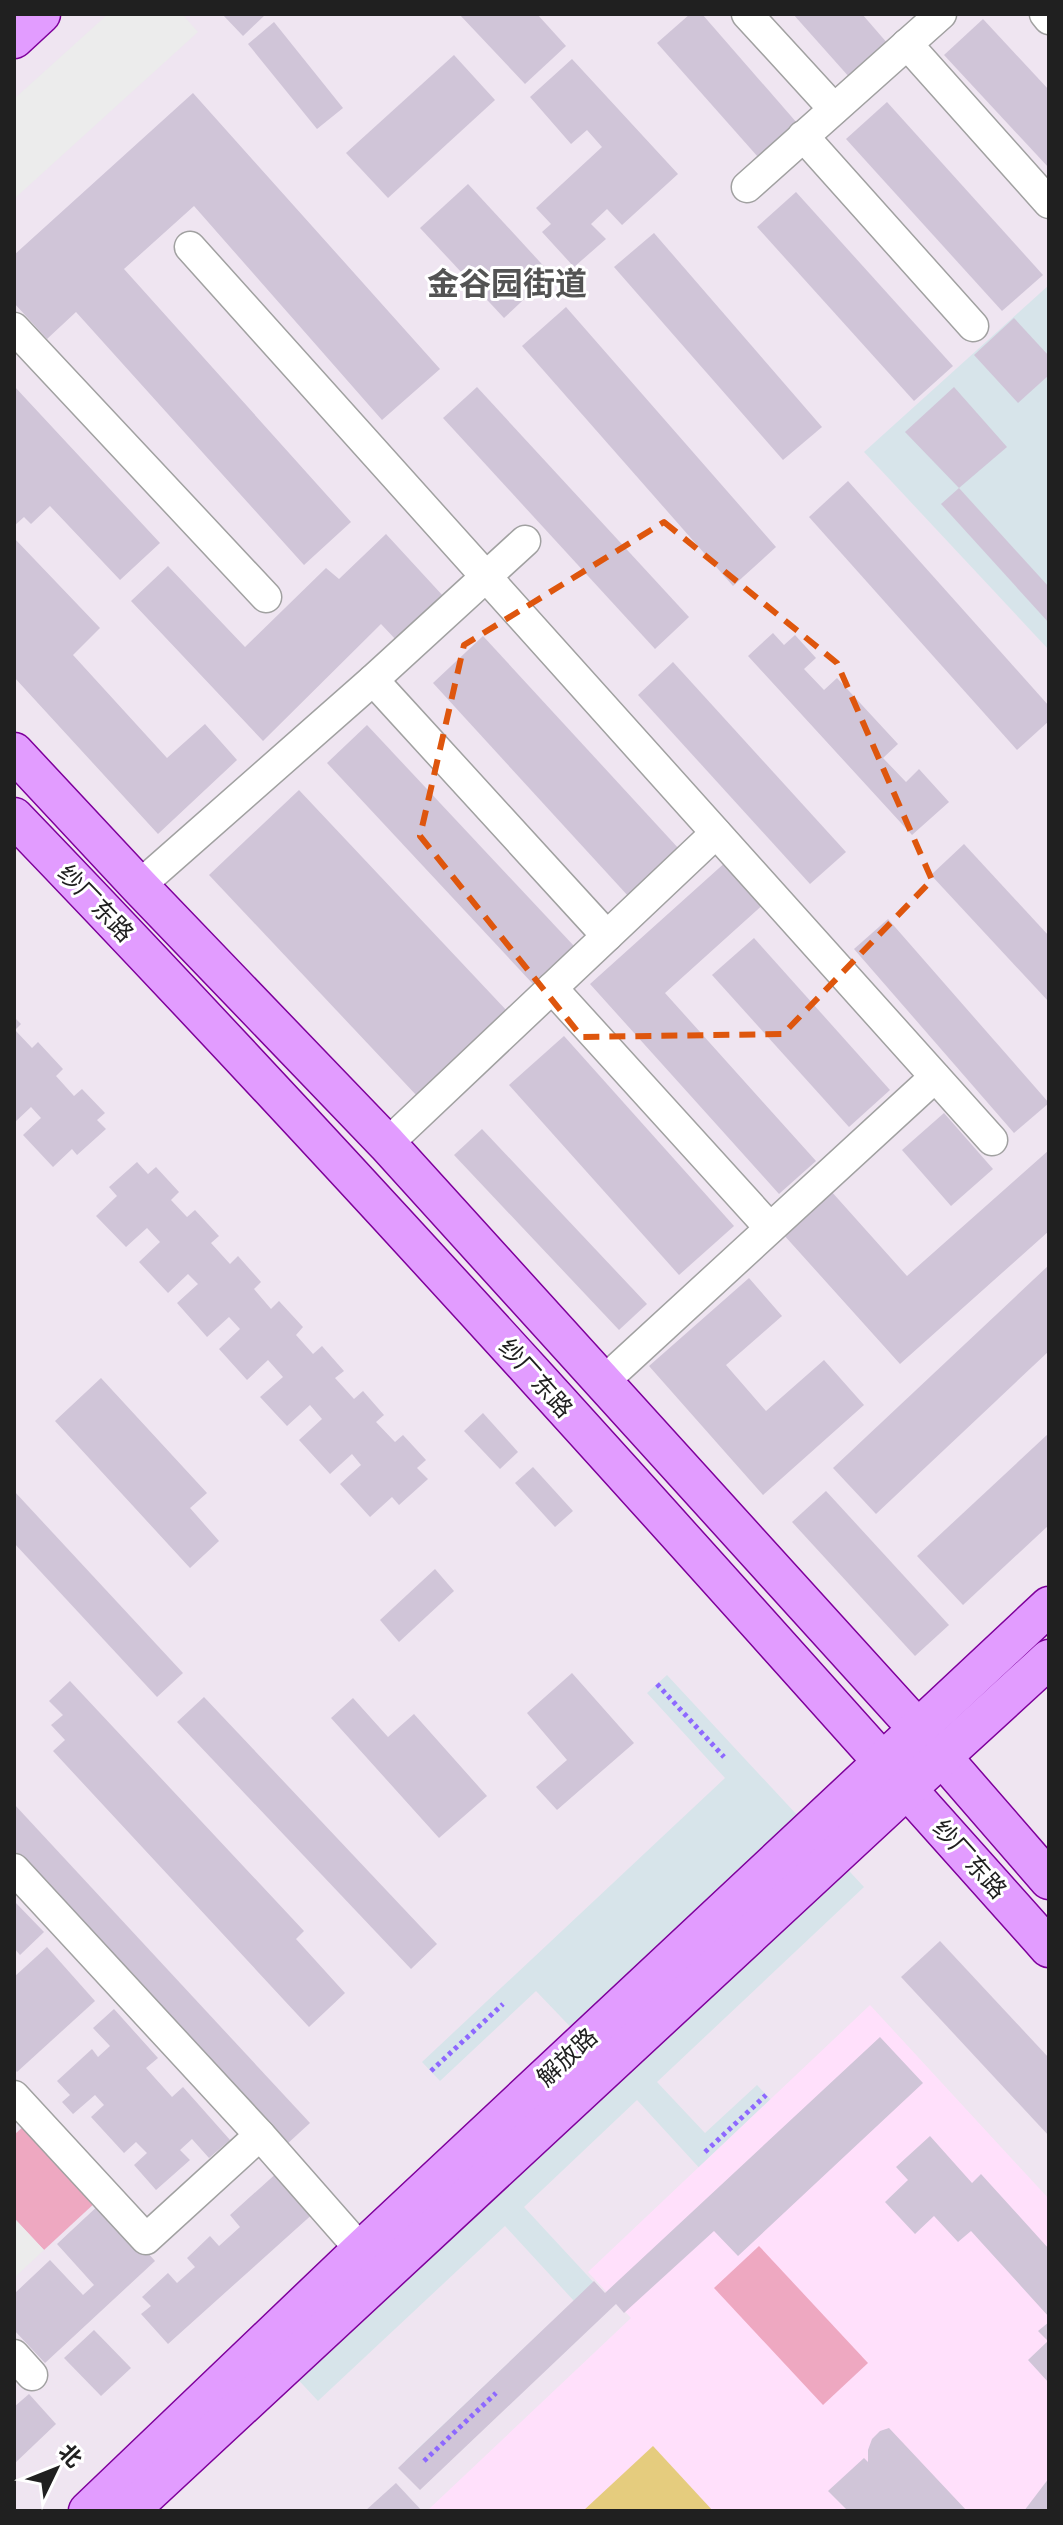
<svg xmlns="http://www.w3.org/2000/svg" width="1063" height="2525" font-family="'DM Sans','Noto Sans SC',sans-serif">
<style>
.industrial{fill:#d7e4ea}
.education{fill:#ffe0fb}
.grass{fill:#eea8c1}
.pitch{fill:#e5cc7e}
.parking{fill:#ececec}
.building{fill:#d0c5d8}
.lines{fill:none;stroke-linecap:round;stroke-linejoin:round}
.minor-casing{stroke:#a1a1a1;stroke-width:33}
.major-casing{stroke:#7e009b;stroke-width:41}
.path{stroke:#8d68ff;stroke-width:5;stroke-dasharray:4 4;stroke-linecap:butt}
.minor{stroke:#fff;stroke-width:30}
.major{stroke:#e29cff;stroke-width:38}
.marked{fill:none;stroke:#de560d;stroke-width:6;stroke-dasharray:16 10;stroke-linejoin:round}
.labels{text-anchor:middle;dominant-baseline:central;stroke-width:6;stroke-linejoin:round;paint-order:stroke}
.street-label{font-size:24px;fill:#202020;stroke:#fff}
.district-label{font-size:32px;font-weight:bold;fill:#535353;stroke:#fff}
</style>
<rect width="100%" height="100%" fill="#efe5f1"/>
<!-- industrial -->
<g class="industrial">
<polygon points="1049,285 1049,650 864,452"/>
<polygon points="667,1675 864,1887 657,2082 705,2133 757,2085 775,2104 703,2172 637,2100 524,2207 611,2301 422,2480 405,2461 574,2301 505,2226 318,2401 264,2343 584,2041 536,1991 440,2081 422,2062 725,1778 647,1693"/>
</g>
<!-- education -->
<polygon class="education" points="870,2005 1049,2199 1049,2511 431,2511 429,2509 631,2318 588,2272"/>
<!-- grass -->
<g class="grass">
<polygon points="25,2125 97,2201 44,2250 14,2218 14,2135"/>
<polygon points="759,2246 868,2363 823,2405 714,2288"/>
</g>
<!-- pitch -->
<polygon class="pitch" points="653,2446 713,2511 583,2511"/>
<!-- parking -->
<g class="parking">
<polygon points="108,14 182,14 198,32 14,199 14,99"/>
<polygon points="14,2218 44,2250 14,2278"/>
</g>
<!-- building -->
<g class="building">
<polygon points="222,14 266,14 243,36"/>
<polygon points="459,14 537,14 566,46 525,84"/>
<polygon points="690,14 702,14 797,123 758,157 657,43"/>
<polygon points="793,14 862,14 888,44 850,78"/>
<polygon points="983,19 1049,90 1049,168 944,55"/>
<polygon points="274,22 343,108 317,129 248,44"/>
<polygon points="454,55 495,100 388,198 346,153"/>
<polygon points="572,59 678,174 622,225 607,209 591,224 606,239 574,267 542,232 551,224 536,208 602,147 587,130 571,144 530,97"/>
<polygon points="193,93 440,369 382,420 194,206 124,269 351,522 304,565 76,312 47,339 14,303 14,255"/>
<polygon points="887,102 1043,275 1002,311 846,139"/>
<polygon points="468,184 551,274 504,318 420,228"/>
<polygon points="796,192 953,366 914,401 757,227"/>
<polygon points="654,233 822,427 783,460 614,267"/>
<polygon points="566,307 776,547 733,586 522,346"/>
<polygon points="1014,318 1049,356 1049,375 1018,403 974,355"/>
<polygon points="14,386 160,543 120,580 50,506 31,524 24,517 14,526"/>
<polygon points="477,387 689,617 655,649 443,418"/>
<polygon points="954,387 1007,447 959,488 905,432"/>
<polygon points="848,481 1049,706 1049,721 1017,750 809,517"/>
<polygon points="959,488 1049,587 1049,623 941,504"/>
<polygon points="386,534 444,597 397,641 381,624 263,741 131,601 168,566 245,647 326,568 339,579"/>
<polygon points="14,538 100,628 73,655 167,758 205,724 237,760 158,834 14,677"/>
<polygon points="773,633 784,645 795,635 816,658 804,669 824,690 837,678 898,744 883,758 906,782 919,769 949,802 912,835 748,656"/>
<polygon points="483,636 680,850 629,897 433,683"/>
<polygon points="673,662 846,852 810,884 638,695"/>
<polygon points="367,725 574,946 533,984 327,763"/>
<polygon points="299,790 508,1012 418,1097 209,875"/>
<polygon points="964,844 1049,936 1049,1002 931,875"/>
<polygon points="728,860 766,902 665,993 816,1161 779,1194 590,984"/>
<polygon points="888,919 1049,1103 1014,1133 854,949"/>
<polygon points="754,938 890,1090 849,1127 712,975"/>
<polygon points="14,1017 21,1024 15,1030 32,1048 38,1042 63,1069 56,1076 74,1096 82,1089 105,1113 97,1120 106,1129 77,1155 72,1149 53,1167 23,1135 41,1118 31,1107 14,1123"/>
<polygon points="564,1036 734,1226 679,1275 509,1085"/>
<polygon points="944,1113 993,1169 951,1206 902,1150"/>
<polygon points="482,1129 647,1304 619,1330 454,1155"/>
<polygon points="1049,1150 1049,1231 900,1364 783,1234 831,1191 907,1276"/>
<polygon points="137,1162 148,1174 156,1167 179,1192 171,1200 187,1217 195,1210 219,1236 211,1243 230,1264 238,1256 261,1282 254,1289 271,1309 279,1301 303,1327 296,1335 313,1354 322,1346 344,1371 335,1378 354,1399 363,1391 384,1415 376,1422 395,1442 403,1435 426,1460 417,1468 428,1479 399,1505 392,1497 370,1517 340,1484 361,1465 352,1454 330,1474 299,1440 322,1419 310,1405 287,1426 260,1397 283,1377 276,1369 268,1360 247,1380 219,1349 240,1329 229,1317 207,1337 177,1303 198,1284 188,1274 168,1293 139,1262 160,1242 147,1228 126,1247 96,1216 117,1196 109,1187"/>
<polygon points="1049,1265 1049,1351 876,1514 833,1468"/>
<polygon points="749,1278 782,1316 726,1365 766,1411 824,1360 864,1405 763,1495 649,1366"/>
<polygon points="101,1378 207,1493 190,1508 219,1541 190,1568 55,1421"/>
<polygon points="483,1413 518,1452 500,1469 464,1431"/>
<polygon points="1049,1433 1049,1525 963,1605 917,1556"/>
<polygon points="533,1467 573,1511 555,1527 515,1483"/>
<polygon points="14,1491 183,1673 157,1697 14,1543"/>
<polygon points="826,1491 949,1625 915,1656 792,1522"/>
<polygon points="435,1569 454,1591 399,1642 380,1620"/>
<polygon points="572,1673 634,1743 557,1810 536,1787 567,1760 527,1713"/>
<polygon points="70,1681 304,1931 296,1939 345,1993 309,2027 53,1751 65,1740 51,1725 63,1715 49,1701"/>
<polygon points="204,1697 437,1944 411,1969 177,1722"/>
<polygon points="353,1698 388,1737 414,1714 487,1796 439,1838 331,1718"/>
<polygon points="14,1804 310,2123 286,2145 14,1850"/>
<polygon points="14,1901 44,1932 20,1955 14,1948"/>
<polygon points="940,1941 1049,2058 1049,2136 901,1977"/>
<polygon points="47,1947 95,2001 17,2072 14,2069 14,1977"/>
<polygon points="114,2009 158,2058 146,2068 172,2097 183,2087 230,2140 209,2158 192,2139 180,2150 190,2160 156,2190 134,2165 147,2153 136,2142 124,2153 91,2117 104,2105 95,2095 73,2114 62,2102 70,2095 57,2081 92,2049 98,2057 110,2046 93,2028"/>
<polygon points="880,2037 923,2083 738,2256 714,2231 624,2313 616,2304 420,2490 398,2468 594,2281 605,2293"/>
<polygon points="930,2136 972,2183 981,2174 1049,2249 1049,2317 971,2231 958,2242 934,2216 915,2234 885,2202 908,2180 896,2167"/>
<polygon points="280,2170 316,2211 168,2344 141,2314 151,2306 142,2297 168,2273 177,2283 195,2267 187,2258 210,2236 219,2246 240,2227 230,2215"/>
<polygon points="102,2202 155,2261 45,2363 14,2330 14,2294 50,2260 83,2295 94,2285 57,2244"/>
<polygon points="1049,2322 1049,2383 1028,2360 1048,2341 1038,2331"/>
<polygon points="94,2330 131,2368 101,2396 64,2358"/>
<polygon points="29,2394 56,2424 14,2464 14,2407"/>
<polygon points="889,2428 967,2511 848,2511 828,2491 864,2458 868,2462 868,2450 872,2439 880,2431"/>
<polygon points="1049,2478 1049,2511 1024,2511"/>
<polygon points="396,2483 422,2511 365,2511"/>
</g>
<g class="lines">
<defs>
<g id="minor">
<polyline points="747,14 834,109"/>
<polyline points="1045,14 1049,19"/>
<polyline points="907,44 1049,203"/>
<polyline points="803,136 973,326"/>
<polyline points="747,187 941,14"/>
<polyline points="190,247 992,1140"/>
<polyline points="14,328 266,597"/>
<polyline points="373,680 607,936"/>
<polyline points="139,886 373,680 525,541"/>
<polyline points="552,988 770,1228"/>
<polyline points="387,1144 716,833"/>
<polyline points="603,1382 935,1077"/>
<polyline points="14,1869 260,2135 376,2267"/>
<polyline points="14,2096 146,2239 260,2135"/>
<polyline points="14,2355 32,2375"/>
</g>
<g id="major">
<polyline points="14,39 41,14"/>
<polyline points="14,752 139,886 387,1144 917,1728 1049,1880"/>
<path d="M14,817C368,1185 709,1567 1049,1948"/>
<polyline points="88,2511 362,2249 1049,1606"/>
<polyline points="129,2511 907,1789 1049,1659"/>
</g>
</defs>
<!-- minor casing -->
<use href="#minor" class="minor-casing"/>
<!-- major casing -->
<use href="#major" class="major-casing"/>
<!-- path -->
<g class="path">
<polyline points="657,1684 724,1757"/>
<polyline points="431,2071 503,2004"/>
<polyline points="705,2152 766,2095"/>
<polyline points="424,2461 496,2393"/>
</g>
<!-- minor -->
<use href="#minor" class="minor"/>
<!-- major -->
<use href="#major" class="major"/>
</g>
<!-- marked area -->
<path class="marked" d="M664,522L837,663L932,880L783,1034L582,1037L420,836L464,645Z"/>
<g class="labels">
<!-- street labels -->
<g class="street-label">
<text transform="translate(96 903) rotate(46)">纱厂东路</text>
<text transform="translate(536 1378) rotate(48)">纱厂东路</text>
<text transform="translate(970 1859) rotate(48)">纱厂东路</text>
<text transform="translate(567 2057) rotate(-43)">解放路</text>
</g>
<!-- district labels -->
<g class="district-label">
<text x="507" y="284">金谷园街道</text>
</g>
</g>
<!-- border -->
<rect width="1063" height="2525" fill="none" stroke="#202020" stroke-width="32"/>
<!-- north arrow -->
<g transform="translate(56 2469) rotate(47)" stroke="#ffffff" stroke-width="6" paint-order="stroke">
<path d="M0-6L14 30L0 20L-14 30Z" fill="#202020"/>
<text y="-12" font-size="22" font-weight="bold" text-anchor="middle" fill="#202020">北</text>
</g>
</svg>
